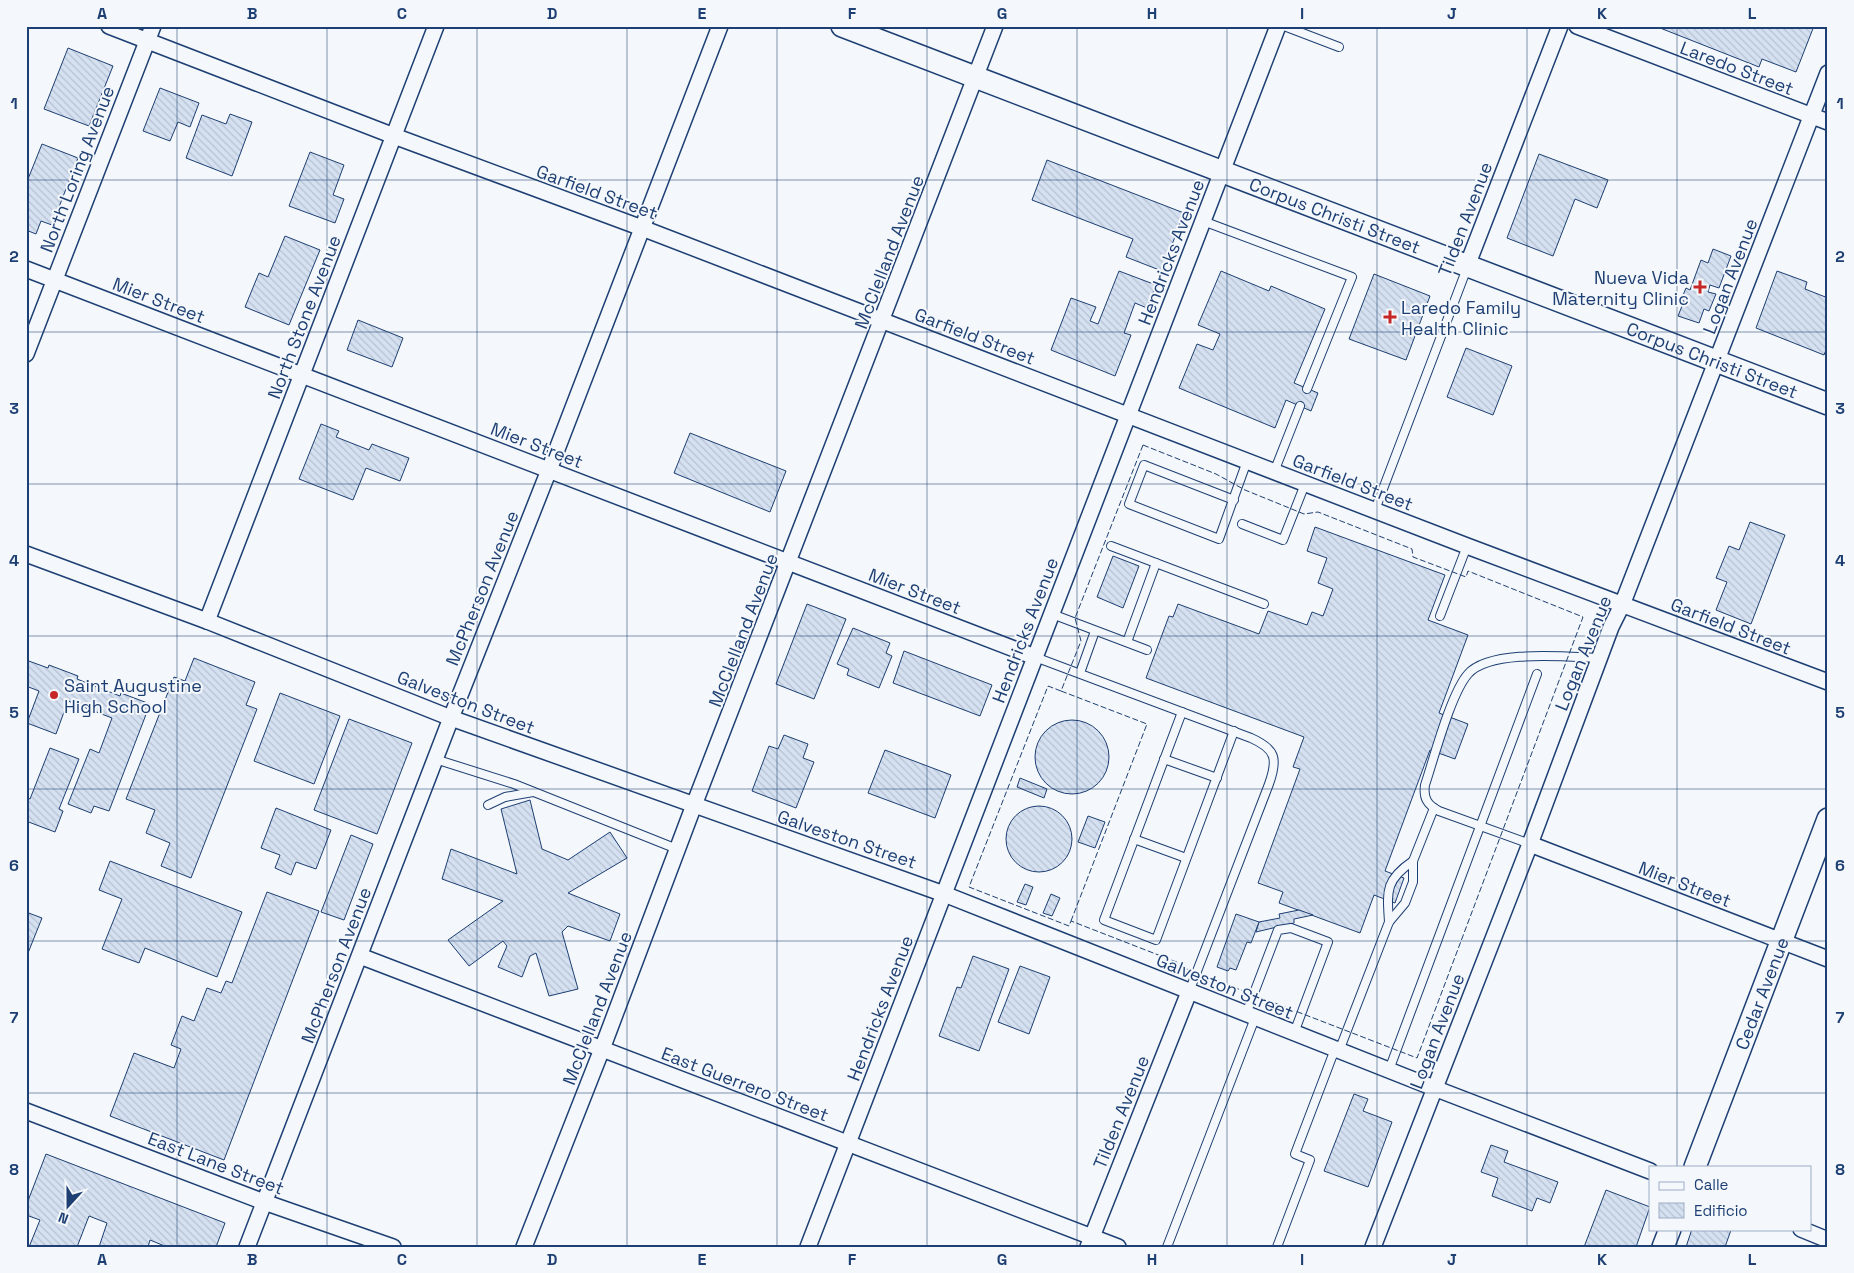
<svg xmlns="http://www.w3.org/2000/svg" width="1854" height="1273" font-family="'Space Grotesk',sans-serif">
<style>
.building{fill:url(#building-back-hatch);stroke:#1d3f73}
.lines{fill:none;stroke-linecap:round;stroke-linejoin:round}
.lane-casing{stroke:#1d3f73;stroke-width:10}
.street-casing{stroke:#1d3f73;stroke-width:18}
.secondary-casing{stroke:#1d3f73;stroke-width:24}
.lane{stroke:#f4f7fb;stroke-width:8}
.street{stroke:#f4f7fb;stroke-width:15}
.secondary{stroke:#f4f7fb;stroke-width:21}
.fence{stroke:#1d3f73;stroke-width:1;stroke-dasharray:6 2.5;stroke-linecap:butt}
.grid{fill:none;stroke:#1d3f73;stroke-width:1;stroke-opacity:0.55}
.poi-dot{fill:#c62828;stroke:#f4f7fb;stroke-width:2}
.labels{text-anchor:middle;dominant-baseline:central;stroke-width:4;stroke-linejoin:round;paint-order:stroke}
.street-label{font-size:18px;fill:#1d3f73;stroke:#f4f7fb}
.poi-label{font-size:18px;fill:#1d3f73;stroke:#f4f7fb;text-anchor:start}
.neatline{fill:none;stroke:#1d3f73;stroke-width:2}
.grid-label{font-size:16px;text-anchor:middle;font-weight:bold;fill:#1d3f73}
</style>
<defs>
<pattern id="building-back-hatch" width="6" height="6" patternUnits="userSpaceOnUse" patternTransform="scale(1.25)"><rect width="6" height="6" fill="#d5e0f0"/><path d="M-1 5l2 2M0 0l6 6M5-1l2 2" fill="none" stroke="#b6c1d1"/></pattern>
</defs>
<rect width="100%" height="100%" fill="#f4f7fb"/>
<!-- building -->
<g class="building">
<polygon points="1655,26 1814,26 1796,72 1762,59 1759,67"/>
<polygon points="68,48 113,66 89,126 44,109"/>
<polygon points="160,88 199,103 190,127 178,122 170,141 143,131"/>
<polygon points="230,114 252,122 232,176 186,158 202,115 226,124"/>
<polygon points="42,144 78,158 52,225 41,221 36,234 26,230 26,184"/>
<polygon points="310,152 344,165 333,195 344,199 335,223 289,206"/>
<polygon points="1539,154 1608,180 1597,208 1575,199 1553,256 1507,238"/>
<polygon points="1047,160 1184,213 1162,271 1126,257 1133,239 1032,200"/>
<polygon points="285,236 320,250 289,325 245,307 259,273 268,277"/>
<polygon points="1713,249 1731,256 1719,288 1710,285 1708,292 1716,294 1709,311 1704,309 1699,323 1678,316 1684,301 1681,300 1686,288 1690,290 1701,260 1708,263"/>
<polygon points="1119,271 1156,285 1147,308 1135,303 1124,333 1131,335 1115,376 1051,350 1071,298 1096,307 1090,321 1098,324"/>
<polygon points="1221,271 1269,291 1271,286 1325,309 1294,383 1318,393 1311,411 1286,400 1275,428 1179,388 1197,344 1213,350 1220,334 1198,325"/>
<polygon points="1777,271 1807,282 1805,289 1828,298 1828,345 1824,355 1756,328"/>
<polygon points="1374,274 1430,296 1406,360 1349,339"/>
<polygon points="358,320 403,338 392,367 347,350"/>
<polygon points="1466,348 1512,366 1493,415 1447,397"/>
<polygon points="321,424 339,431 336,437 369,450 372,444 409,458 400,481 366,468 353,500 299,479"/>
<polygon points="690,433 786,471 770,512 674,473"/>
<polygon points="1750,522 1785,535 1751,624 1716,610 1727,582 1716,578 1729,546 1739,550"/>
<polygon points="1315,527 1445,575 1428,620 1468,635 1439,713 1468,724 1455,759 1430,750 1385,871 1404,878 1395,903 1374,895 1360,933 1279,903 1283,892 1258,883 1300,769 1293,767 1304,737 1146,678 1169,616 1173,617 1178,604 1259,634 1268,611 1307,625 1312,612 1323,616 1333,589 1318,583 1327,558 1307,551"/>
<polygon points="1113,556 1139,566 1123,608 1097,597"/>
<polygon points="807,604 846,619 814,699 776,684"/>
<polygon points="853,628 890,643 886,653 892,656 879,688 847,675 849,669 837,664"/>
<polygon points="904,651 992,685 980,716 893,683"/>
<polygon points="194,658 255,682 246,705 257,709 191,878 161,866 170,843 146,833 155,810 126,799 174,677 185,681"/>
<polygon points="26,660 48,668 49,665 78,676 77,679 120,696 121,693 150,704 109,811 94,806 91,813 68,804 90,749 99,753 112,718 68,701 56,734 27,723 39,691 26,686"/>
<polygon points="280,693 340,716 314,784 254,761"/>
<polygon points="349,719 412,743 377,834 314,810"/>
<circle cx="1072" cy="757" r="37"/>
<polygon points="784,735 808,744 803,758 814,762 796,808 752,791 769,746 778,749"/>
<polygon points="50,748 79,759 59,809 63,811 55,832 26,821 26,797 30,799"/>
<polygon points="885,750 951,775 935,818 868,793"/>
<polygon points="1020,778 1047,789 1044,798 1017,787"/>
<polygon points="530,800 542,849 568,860 610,832 627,858 568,893 620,914 610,941 568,926 562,932 578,989 549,996 536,953 530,956 522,977 498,967 507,946 503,941 469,966 448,940 503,901 442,879 451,849 517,874 501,809"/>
<circle cx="1039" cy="839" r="33"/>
<polygon points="276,808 331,830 316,869 296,862 291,875 275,868 280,855 261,848"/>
<polygon points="1088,816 1105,822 1095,848 1078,842"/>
<polygon points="351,835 373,844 344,920 321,912"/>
<polygon points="110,861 242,912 217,977 145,948 139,963 102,949 122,899 99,890"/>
<polygon points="1025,884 1033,887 1026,905 1017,902"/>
<polygon points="267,892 319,911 224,1160 110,1116 134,1053 174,1068 181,1049 171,1045 182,1016 194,1021 207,988 221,993 226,981 232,983"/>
<polygon points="1051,894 1060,898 1052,916 1043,913"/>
<polygon points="1299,910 1313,915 1294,919 1294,923 1256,932 1259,922 1280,918 1279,914"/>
<polygon points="26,912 42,918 26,958"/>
<polygon points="1236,914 1259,922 1251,943 1247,942 1236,970 1230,968 1228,971 1217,967"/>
<polygon points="973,956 1009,969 979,1051 939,1036 957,987 961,988"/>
<polygon points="1020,966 1050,977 1029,1034 998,1022"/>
<polygon points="1354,1094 1368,1099 1363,1111 1392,1122 1368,1187 1324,1171"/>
<polygon points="1491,1145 1508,1151 1504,1162 1558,1182 1550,1203 1537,1198 1532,1211 1492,1196 1498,1178 1481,1172"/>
<polygon points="46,1154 225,1223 216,1247 167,1247 150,1240 148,1247 99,1247 107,1223 89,1216 77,1247 29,1247 40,1220 26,1215 26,1206"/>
<polygon points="1606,1190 1650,1207 1636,1247 1584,1247"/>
<polygon points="1692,1229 1728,1229 1731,1230 1725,1247 1686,1247"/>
</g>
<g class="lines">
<defs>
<g id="lane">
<polyline points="1284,26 1339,47"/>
<polyline points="1203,221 1352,277 1307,389"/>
<polyline points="1274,472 1300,406"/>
<polyline points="1234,500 1144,465 1129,504 1219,539 1247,461"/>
<polyline points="1375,510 1467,268"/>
<polyline points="1242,524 1283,540 1305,484"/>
<polyline points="1111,546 1264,604"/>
<polyline points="1052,614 1147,650"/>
<polyline points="1440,616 1467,546"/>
<polyline points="1127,642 1156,563"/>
<path d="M1035,657L1251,738C1276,749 1278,759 1269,784L1189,992"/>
<polyline points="1080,673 1095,631"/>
<polyline points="1182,712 1104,920 1156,940 1234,731"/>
<polyline points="435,759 514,784 677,849"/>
<polyline points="1164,759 1217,778"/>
<polyline points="488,805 505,797 533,792"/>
<polyline points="1134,839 1186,858"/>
<path d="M1530,844L1439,811C1428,805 1423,799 1425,785C1434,758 1451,693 1468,674C1490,649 1567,657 1599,658"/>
<path d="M1389,922C1387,891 1385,880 1413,861"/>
<polyline points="1246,1014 1278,930 1291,928 1328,942 1294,1033"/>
<polyline points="1339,1051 1389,922 1405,903 1413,882 1413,861 1434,808"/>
<polyline points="1389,1070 1537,674"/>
<polyline points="1167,1247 1255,1018"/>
<polyline points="1277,1247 1310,1160 1295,1154 1335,1049"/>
</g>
<g id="street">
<polyline points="109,26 394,136 642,228 1467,546 1828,682"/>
<polyline points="1577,26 1828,122"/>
<polyline points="1467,266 1560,26"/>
<polyline points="26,269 1035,657"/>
<polyline points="26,354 153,26"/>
<polyline points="26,554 207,621 451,718 944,894 1434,1088 1650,1171"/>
<polyline points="207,621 436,26"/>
<polyline points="1530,844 1828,959"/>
<polyline points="360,956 1118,1247"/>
<polyline points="26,1111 264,1202 393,1247"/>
<polyline points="1801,1229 1828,1240"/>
<polyline points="247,1247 451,718 549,470 720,26"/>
<polyline points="524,1247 602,1049 694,805 995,26"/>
<polyline points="808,1247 1278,26"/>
<polyline points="1088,1247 1189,992"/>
<polyline points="1373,1247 1530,844 1611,627 1622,605 1828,73"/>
</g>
<g id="secondary">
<path id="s1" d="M842,26L1828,404"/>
<path id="s2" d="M1695,1167L1828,819"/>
<polyline points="1663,1247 1670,1229"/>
</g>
</defs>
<!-- lane casing -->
<use href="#lane" class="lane-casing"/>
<!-- street casing -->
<use href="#street" class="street-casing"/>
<!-- secondary casing -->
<use href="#secondary" class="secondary-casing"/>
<!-- lane -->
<use href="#lane" class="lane"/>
<!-- street -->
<use href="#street" class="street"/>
<!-- secondary -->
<use href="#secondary" class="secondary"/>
<!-- fence -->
<g class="fence">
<polygon points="1143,445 1216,474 1245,490 1304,514 1318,512 1412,549 1413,557 1466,577 1468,571 1583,617 1417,1058 1184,968 1179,963 1071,921 1069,926 969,887 1048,686 1061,691 1081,641 1075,618"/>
<polyline points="1061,691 1147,724 1071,921"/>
</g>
</g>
<!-- grid -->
<path class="grid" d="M177,26V1247M327,26V1247M477,26V1247M627,26V1247M777,26V1247M927,26V1247M1077,26V1247M1227,26V1247M1377,26V1247M1527,26V1247M1677,26V1167M26,180H1828M26,332H1828M26,484H1828M26,636H1828M26,789H1828M26,941H1828M26,1093H1828M1677,1229V1247"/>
<!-- markers -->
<g class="poi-dot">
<path d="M1697.5 279.5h5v5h5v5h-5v5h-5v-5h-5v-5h5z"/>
<path d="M1387.5 309.5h5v5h5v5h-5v5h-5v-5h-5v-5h5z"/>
<circle cx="54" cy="695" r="5"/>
</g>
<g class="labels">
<!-- street labels -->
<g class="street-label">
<text transform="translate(1737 68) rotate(21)">Laredo Street</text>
<text transform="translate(77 169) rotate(-69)">North Loring Avenue</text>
<text transform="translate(597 192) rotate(20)">Garfield Street</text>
<text stroke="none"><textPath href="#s1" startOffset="528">Corpus Christi Street</textPath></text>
<text transform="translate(1465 219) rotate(-69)">Tilden Avenue</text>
<text transform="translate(889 252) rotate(-69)">McClelland Avenue</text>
<text transform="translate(1171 252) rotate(-69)">Hendricks Avenue</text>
<text transform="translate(1730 276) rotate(-69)">Logan Avenue</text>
<text transform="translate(159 300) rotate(21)">Mier Street</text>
<text transform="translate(304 317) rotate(-69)">North Stone Avenue</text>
<text transform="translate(975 336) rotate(21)">Garfield Street</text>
<text stroke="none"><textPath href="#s1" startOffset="932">Corpus Christi Street</textPath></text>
<text transform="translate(537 445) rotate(21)">Mier Street</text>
<text transform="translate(1353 482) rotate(21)">Garfield Street</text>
<text transform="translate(482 588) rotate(-68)">McPherson Avenue</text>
<text transform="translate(915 591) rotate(21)">Mier Street</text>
<text transform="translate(1731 626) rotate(21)">Garfield Street</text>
<text transform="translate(743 630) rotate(-69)">McClelland Avenue</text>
<text transform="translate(1025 630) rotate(-69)">Hendricks Avenue</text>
<text transform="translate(1583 653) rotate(-68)">Logan Avenue</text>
<text transform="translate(466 702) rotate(21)">Galveston Street</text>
<text transform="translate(847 839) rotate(19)">Galveston Street</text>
<text transform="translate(1685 884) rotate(21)">Mier Street</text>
<text transform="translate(336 965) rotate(-69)">McPherson Avenue</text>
<text transform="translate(1225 986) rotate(22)">Galveston Street</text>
<text stroke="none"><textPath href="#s2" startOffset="186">Cedar Avenue</textPath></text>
<text transform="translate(597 1008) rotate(-69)">McClelland Avenue</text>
<text transform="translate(880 1008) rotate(-69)">Hendricks Avenue</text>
<text transform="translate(1437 1031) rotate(-69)">Logan Avenue</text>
<text transform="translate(745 1084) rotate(21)">East Guerrero Street</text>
<text transform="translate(1121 1112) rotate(-68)">Tilden Avenue</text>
<text transform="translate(216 1163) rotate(21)">East Lane Street</text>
</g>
<!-- poi labels -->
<g class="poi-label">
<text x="1689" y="277" text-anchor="end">Nueva Vida<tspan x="1689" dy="21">Maternity Clinic</tspan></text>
<text x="1401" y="307">Laredo Family<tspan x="1401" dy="21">Health Clinic</tspan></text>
<text x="64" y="685">Saint Augustine<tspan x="64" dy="21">High School</tspan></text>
</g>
</g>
<!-- border -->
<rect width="1854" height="1273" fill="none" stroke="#f4f7fb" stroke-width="55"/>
<!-- legend -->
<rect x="1649" y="1166" width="162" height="65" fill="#f4f7fb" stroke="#9eadc5"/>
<rect x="1659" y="1182" width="25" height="8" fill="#f4f7fb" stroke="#9eadc5"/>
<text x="1694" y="1190" font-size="15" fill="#1d3f73">Calle</text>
<rect x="1659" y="1203" width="25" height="15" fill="url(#building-back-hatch)" stroke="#9eadc5"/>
<text x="1694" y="1216" font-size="15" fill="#1d3f73">Edificio</text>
<!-- north arrow -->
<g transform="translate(68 1206) rotate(201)" stroke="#f4f7fb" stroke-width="4" paint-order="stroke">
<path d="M0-4L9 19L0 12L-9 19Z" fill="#1d3f73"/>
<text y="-8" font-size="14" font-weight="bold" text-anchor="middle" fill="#1d3f73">N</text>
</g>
<rect x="28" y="28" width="1798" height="1218" class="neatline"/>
<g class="grid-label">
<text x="102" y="19">A</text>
<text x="252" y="19">B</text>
<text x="402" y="19">C</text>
<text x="552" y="19">D</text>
<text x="702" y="19">E</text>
<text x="852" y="19">F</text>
<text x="1002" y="19">G</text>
<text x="1152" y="19">H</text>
<text x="1302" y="19">I</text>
<text x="1452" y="19">J</text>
<text x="1602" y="19">K</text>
<text x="1752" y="19">L</text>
<text x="14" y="109">1</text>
<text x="1840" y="109">1</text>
<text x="14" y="262">2</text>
<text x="1840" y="262">2</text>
<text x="14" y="414">3</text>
<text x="1840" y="414">3</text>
<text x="14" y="566">4</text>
<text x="1840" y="566">4</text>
<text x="14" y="718">5</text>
<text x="1840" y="718">5</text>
<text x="14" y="871">6</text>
<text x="1840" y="871">6</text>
<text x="14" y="1023">7</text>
<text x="1840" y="1023">7</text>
<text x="14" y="1175">8</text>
<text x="1840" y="1175">8</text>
<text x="102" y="1265">A</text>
<text x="252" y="1265">B</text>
<text x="402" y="1265">C</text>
<text x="552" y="1265">D</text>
<text x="702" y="1265">E</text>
<text x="852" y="1265">F</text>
<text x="1002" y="1265">G</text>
<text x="1152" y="1265">H</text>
<text x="1302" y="1265">I</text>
<text x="1452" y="1265">J</text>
<text x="1602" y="1265">K</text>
<text x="1752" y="1265">L</text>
</g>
</svg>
